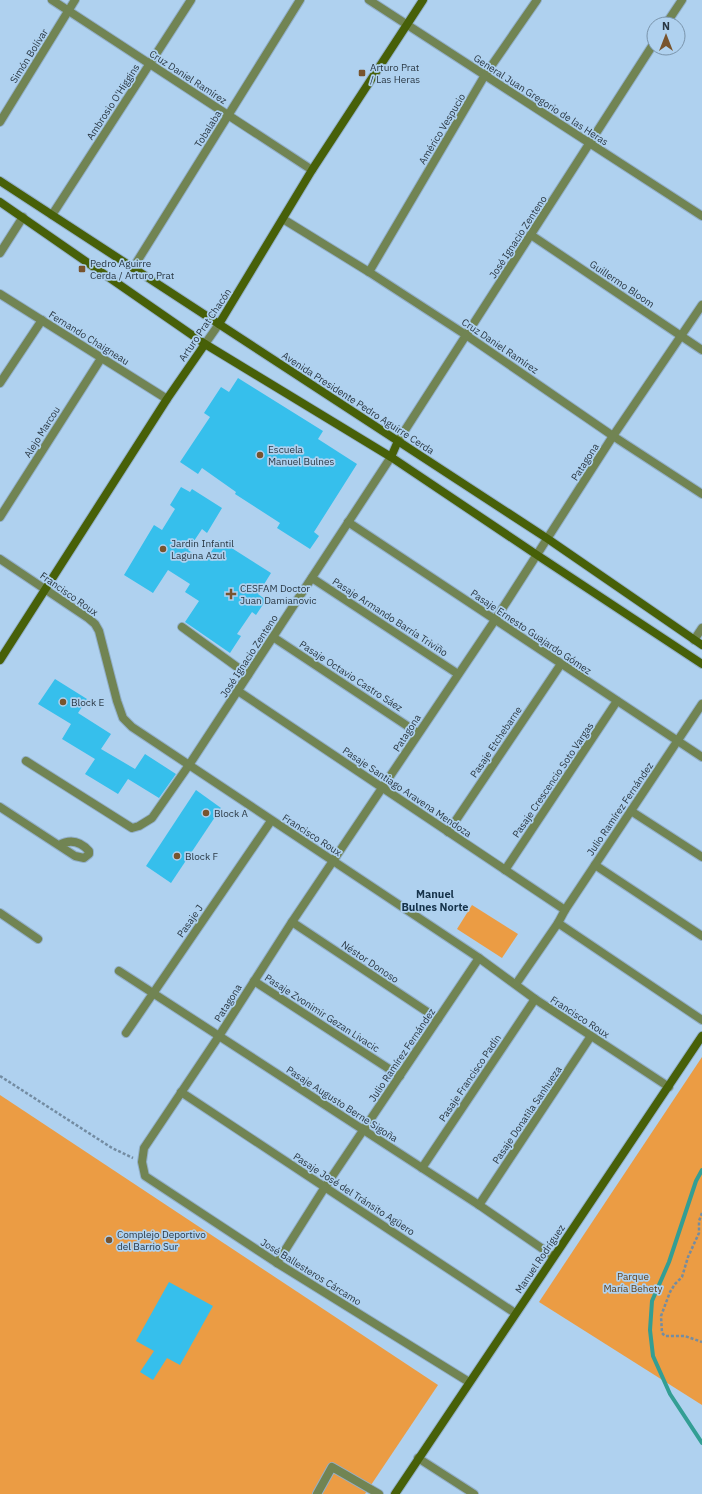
<svg xmlns="http://www.w3.org/2000/svg" width="702" height="1494" font-family="'IBM Plex Sans',sans-serif">
<style>
.green{fill:#eb9c44}
.lines{fill:none;stroke-linecap:round;stroke-linejoin:round}
.stream{stroke:#339e94;stroke-width:4}
.building{fill:#36bfec}
.lane-casing{stroke:#92afc9;stroke-width:10}
.street-casing{stroke:#92afc9;stroke-width:10}
.secondary-casing{stroke:#92afc9;stroke-width:10}
.path{stroke:#738ca2;stroke-width:2.5;stroke-dasharray:3 2;stroke-linecap:butt}
.lane{stroke:#718453;stroke-width:8}
.street{stroke:#718453;stroke-width:8}
.secondary{stroke:#476008;stroke-width:8}
.poi-dot{fill:#78542e;stroke:#afd1ef;stroke-width:1.5}
.labels{text-anchor:middle;dominant-baseline:central;stroke-width:3.5;stroke-linejoin:round;paint-order:stroke}
.street-label{font-size:10px;fill:#2a3844;stroke:#afd1ef}
.poi-label{font-size:10px;fill:#2a3844;stroke:#afd1ef;text-anchor:start}
.park-label{font-size:10px;fill:#643f14;stroke:#afd1ef}
.neighbourhood-label{font-size:11px;font-weight:bold;fill:#16334b;stroke:#afd1ef}
</style>
<rect width="100%" height="100%" fill="#afd1ef"/>
<!-- green -->
<g class="green">
<polygon points="472,905 518,934 502,958 457,929"/>
<polygon points="702,1057 702,1405 539,1302"/>
<polygon points="0,1095 438,1385 365,1494 0,1494"/>
</g>
<g class="lines">
<!-- stream -->
<polyline class="stream" points="702,1170 696,1181 669,1262 652,1301 650,1330 653,1356 670,1394 702,1443"/>
</g>
<!-- building -->
<g class="building">
<polygon points="238,378 323,431 318,439 357,464 314,532 319,536 310,549 277,528 280,523 235,494 236,492 202,468 198,474 180,462 210,417 204,413 221,387 229,392"/>
<polygon points="181,487 190,492 192,489 222,508 207,533 202,529 188,550 205,561 219,540 271,573 258,594 266,600 256,615 252,612 237,634 241,636 230,653 185,622 199,601 185,592 190,584 168,570 153,593 124,575 154,525 162,530 175,509 170,505"/>
<polygon points="55,679 87,699 78,713 111,734 101,749 135,769 145,754 176,774 159,798 128,779 118,794 85,774 95,759 62,739 71,724 38,704"/>
<polygon points="196,790 221,808 171,883 146,866"/>
<polygon points="169,1282 213,1306 180,1365 167,1358 153,1380 140,1372 154,1351 136,1341"/>
</g>
<g class="lines">
<defs>
<g id="lane">
<polyline points="182,627 248,675"/>
<polyline points="26,761 132,828 139,826 152,818 189,765"/>
<polyline points="317,1494 332,1467 379,1494"/>
</g>
<g id="street">
<polyline points="52,0 312,170"/>
<polyline points="369,0 702,216"/>
<polyline points="666,24 682,0"/>
<polyline points="0,122 75,0"/>
<polyline points="52,215 191,0"/>
<polyline points="283,219 369,272 466,335 613,436 702,494"/>
<polyline points="531,235 702,350"/>
<polyline points="0,253 23,217"/>
<polyline points="133,268 300,0"/>
<polyline points="369,272 485,75 537,0"/>
<polyline points="0,294 167,399"/>
<polyline points="205,344 219,324"/>
<polyline points="0,383 42,320"/>
<polyline points="398,441 654,43"/>
<polyline points="0,517 102,357"/>
<polyline points="348,522 702,757"/>
<polyline points="0,559 88,618 95,624 99,631 117,701 123,718 132,727 479,958 535,999 669,1087"/>
<polyline points="312,578 458,674"/>
<polyline points="273,637 418,733"/>
<polyline points="694,640 702,628"/>
<polyline points="238,691 565,910"/>
<polyline points="189,765 391,457"/>
<path d="M0,807L75,856L84,858L89,854V851C80,841 70,839 59,845"/>
<polyline points="631,811 702,857"/>
<polyline points="448,832 561,664"/>
<polyline points="595,865 702,936"/>
<polyline points="505,870 617,701"/>
<polyline points="0,913 38,939"/>
<polyline points="292,922 438,1019"/>
<polyline points="558,923 702,1020"/>
<polyline points="119,971 479,1205 553,1256"/>
<polyline points="254,981 400,1076"/>
<polyline points="516,984 558,923 565,910 702,704"/>
<polyline points="126,1033 271,821"/>
<polyline points="181,1092 515,1313"/>
<polyline points="422,1168 535,999"/>
<polyline points="479,1205 591,1036"/>
<polyline points="277,1263 325,1187 479,958"/>
<polyline points="469,1382 277,1263 145,1176 142,1162 144,1148 219,1036 292,922 495,620 613,436 702,305"/>
<polyline points="418,1458 474,1494"/>
</g>
<g id="secondary">
<polyline points="0,181 548,539 702,645"/>
<polyline points="0,202 205,344 391,457 537,555 702,664"/>
<polyline points="219,324 312,170 423,0"/>
<polyline points="391,457 398,441"/>
<polyline points="0,660 167,399 205,344"/>
<polyline points="395,1494 702,1036"/>
</g>
</defs>
<!-- lane casing -->
<use href="#lane" class="lane-casing"/>
<!-- street casing -->
<use href="#street" class="street-casing"/>
<!-- secondary casing -->
<use href="#secondary" class="secondary-casing"/>
<!-- path -->
<g class="path">
<polyline points="0,1076 112,1148 133,1158"/>
<polyline points="702,1213 699,1221 699,1233 688,1257 682,1277 675,1284 670,1292 661,1316 662,1333 665,1336 685,1336 702,1342"/>
</g>
<!-- lane -->
<use href="#lane" class="lane"/>
<!-- street -->
<use href="#street" class="street"/>
<!-- secondary -->
<use href="#secondary" class="secondary"/>
</g>
<!-- markers -->
<g class="poi-dot">
<rect x="358" y="69" width="8" height="8" rx="2"/>
<rect x="78" y="265" width="8" height="8" rx="2"/>
<circle cx="260" cy="455" r="4"/>
<circle cx="163" cy="549" r="4"/>
<path d="M229 588h4v4h4v4h-4v4h-4v-4h-4v-4h4z"/>
<circle cx="63" cy="702" r="4"/>
<circle cx="206" cy="813" r="4"/>
<circle cx="177" cy="856" r="4"/>
<circle cx="109" cy="1240" r="4"/>
</g>
<g class="labels">
<!-- street labels -->
<g class="street-label">
<text transform="translate(29 56) rotate(-58)">Simón Bolívar</text>
<text transform="translate(188 77) rotate(33)">Cruz Daniel Ramírez</text>
<text transform="translate(541 100) rotate(33)">General Juan Gregorio de las Heras</text>
<text transform="translate(113 102) rotate(-57)">Ambrosio O'Higgins</text>
<text transform="translate(208 129) rotate(-58)">Tobalaba</text>
<text transform="translate(442 129) rotate(-59)">Américo Vespucio</text>
<text transform="translate(518 237) rotate(-57)">José Ignacio Zenteno</text>
<text transform="translate(622 284) rotate(34)">Guillermo Bloom</text>
<text transform="translate(205 325) rotate(-56)">Arturo Prat Chacón</text>
<text transform="translate(89 338) rotate(32)">Fernando Chaigneau</text>
<text transform="translate(500 346) rotate(34)">Cruz Daniel Ramírez</text>
<text transform="translate(358 403) rotate(33)">Avenida Presidente Pedro Aguirre Cerda</text>
<text transform="translate(42 432) rotate(-58)">Alejo Marcou</text>
<text transform="translate(585 462) rotate(-57)">Patagona</text>
<text transform="translate(69 594) rotate(35)">Francisco Roux</text>
<text transform="translate(390 617) rotate(33)">Pasaje Armando Barría Triviño</text>
<text transform="translate(531 632) rotate(34)">Pasaje Ernesto Guajardo Gómez</text>
<text transform="translate(249 656) rotate(-57)">José Ignacio Zenteno</text>
<text transform="translate(351 676) rotate(33)">Pasaje Octavio Castro Sáez</text>
<text transform="translate(407 733) rotate(-57)">Patagona</text>
<text transform="translate(496 742) rotate(-56)">Pasaje Etchebarne</text>
<text transform="translate(553 780) rotate(-56)">Pasaje Crescencio Soto Vargas</text>
<text transform="translate(407 792) rotate(34)">Pasaje Santiago Aravena Mendoza</text>
<text transform="translate(620 809) rotate(-56)">Julio Ramírez Fernández</text>
<text transform="translate(312 835) rotate(33)">Francisco Roux</text>
<text transform="translate(190 921) rotate(-55)">Pasaje J</text>
<text transform="translate(370 962) rotate(34)">Néstor Donoso</text>
<text transform="translate(228 1003) rotate(-58)">Patagona</text>
<text transform="translate(322 1013) rotate(33)">Pasaje Zvonimir Gezan Livacic</text>
<text transform="translate(580 1017) rotate(33)">Francisco Roux</text>
<text transform="translate(402 1055) rotate(-56)">Julio Ramírez Fernández</text>
<text transform="translate(470 1078) rotate(-56)">Pasaje Francisco Padín</text>
<text transform="translate(342 1104) rotate(33)">Pasaje Augusto Berne Sigoña</text>
<text transform="translate(527 1115) rotate(-56)">Pasaje Donatila Sanhueza</text>
<text transform="translate(354 1194) rotate(33)">Pasaje José del Tránsito Agüero</text>
<text transform="translate(540 1259) rotate(-56)">Manuel Rodríguez</text>
<text transform="translate(311 1272) rotate(32)">José Ballesteros Cárcamo</text>
</g>
<!-- poi labels -->
<g class="poi-label">
<text x="370" y="67">Arturo Prat<tspan x="370" dy="12">/ Las Heras</tspan></text>
<text x="90" y="263">Pedro Aguirre<tspan x="90" dy="12">Cerda / Arturo Prat</tspan></text>
<text x="268" y="449">Escuela<tspan x="268" dy="12">Manuel Bulnes</tspan></text>
<text x="171" y="543">Jardin Infantil<tspan x="171" dy="12">Laguna Azul</tspan></text>
<text x="240" y="588">CESFAM Doctor<tspan x="240" dy="12">Juan Damianovic</tspan></text>
<text x="71" y="702">Block E</text>
<text x="214" y="813">Block A</text>
<text x="185" y="856">Block F</text>
<text x="117" y="1234">Complejo Deportivo<tspan x="117" dy="12">del Barrio Sur</tspan></text>
</g>
<!-- park labels -->
<g class="park-label">
<text x="633" y="1276">Parque<tspan x="633" dy="12">María Behety</tspan></text>
</g>
<!-- neighbourhood labels -->
<g class="neighbourhood-label">
<text x="435" y="894">Manuel<tspan x="435" dy="13">Bulnes Norte</tspan></text>
</g>
</g>
<!-- north arrow -->
<g transform="translate(666 36)"><circle r="19" fill="#afd1ef" stroke="#7a94ab"/>
<path d="M0-3L7 15L0 10L-7 15Z" fill="#78542e"/>
<text y="-6" font-size="11" font-weight="bold" text-anchor="middle" fill="#2a3844">N</text>
</g>
</svg>
